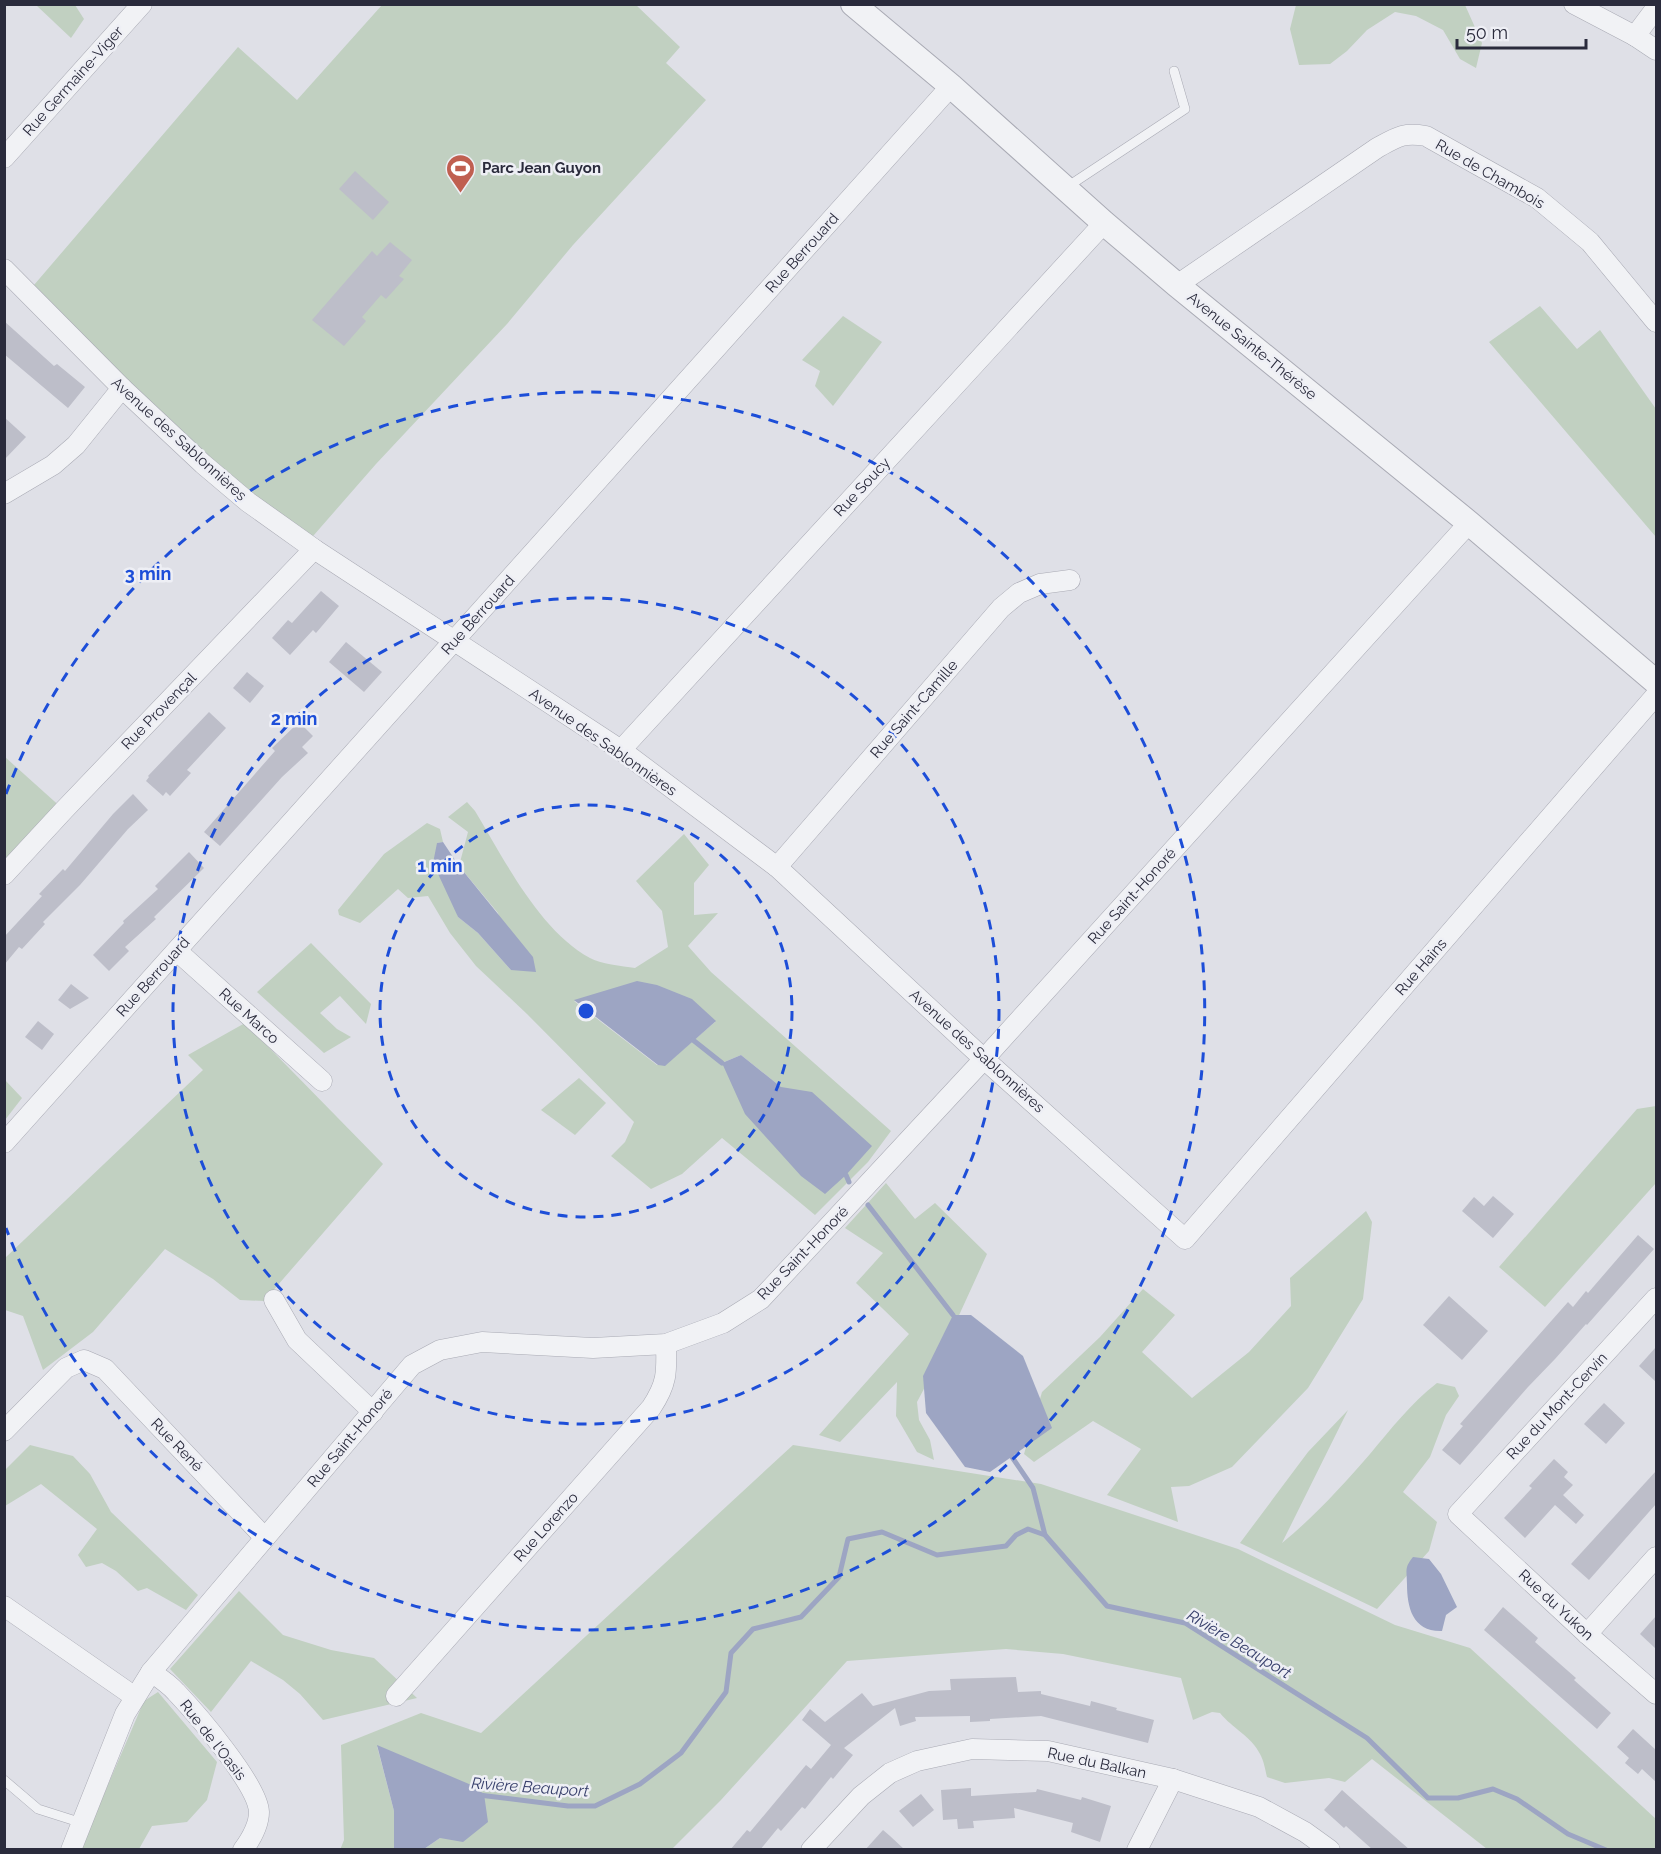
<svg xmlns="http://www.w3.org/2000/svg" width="1661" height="1854" font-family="Raleway,sans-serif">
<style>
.green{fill:#c1d0c1;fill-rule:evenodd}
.water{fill:#9da5c3}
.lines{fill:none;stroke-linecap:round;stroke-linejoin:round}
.stream{stroke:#9da5c3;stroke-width:5}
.building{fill:#bdbec9}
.service-casing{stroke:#a9aab4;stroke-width:10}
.minor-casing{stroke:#a9aab4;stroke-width:21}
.tertiary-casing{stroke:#a9aab4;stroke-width:26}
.service{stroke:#f1f2f5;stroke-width:9}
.minor{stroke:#f1f2f5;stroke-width:20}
.tertiary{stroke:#f1f2f5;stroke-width:24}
.ring{fill:none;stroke:#1d4ed8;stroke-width:3;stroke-dasharray:10 8}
.labels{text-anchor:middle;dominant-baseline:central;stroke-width:5;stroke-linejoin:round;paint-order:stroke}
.street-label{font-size:15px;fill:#2a2b3c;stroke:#eeeff5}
.poi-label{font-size:15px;font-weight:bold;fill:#2a2b3c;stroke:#eeeff5;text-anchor:start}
.water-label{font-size:16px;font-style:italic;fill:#38406c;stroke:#eeeff5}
.centre{fill:#1d4ed8;stroke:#eeeff5;stroke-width:3}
.ring-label{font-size:18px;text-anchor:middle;font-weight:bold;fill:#1d4ed8;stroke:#eeeff5;stroke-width:5;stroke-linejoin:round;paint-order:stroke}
</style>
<rect width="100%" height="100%" fill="#dfe0e7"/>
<!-- green -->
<g class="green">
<polygon points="36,5 75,5 84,19 71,38"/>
<polygon points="382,5 636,5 680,47 666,63 706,100 573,245 507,324 376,464 307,543 248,502 28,292 238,47 297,100"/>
<polygon points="1296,5 1465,5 1482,43 1476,68 1460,59 1443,30 1416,16 1395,12 1367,30 1347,51 1330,64 1299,65 1290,29"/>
<polygon points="1540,306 1577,349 1600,330 1656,409 1656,537 1489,342"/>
<polygon points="843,316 882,342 833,406 815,386 820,371 802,360"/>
<polygon points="5,757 64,810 5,875"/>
<path d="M467,802L475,811C504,859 539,930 590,958C600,964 622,966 635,968L668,947L662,911L636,881L684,834L709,865L694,883V915L718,913L688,946L711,972L891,1131L868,1162L815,1215L722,1138L682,1174L651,1189L611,1156L625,1142L634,1122L527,1014L476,966L450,933L428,896L408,898L398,889L360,923L339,915L338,910L384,854L427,823L440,829L443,842L437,843L458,917L478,933L511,970L498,913L459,866L468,832L448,817ZM574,1001L715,1022L665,1065H657ZM741,1055L781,1087L722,1063Z"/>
<polygon points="311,943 371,1004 366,1024 340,996 320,1013 337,1029 351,1037 324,1053 257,992"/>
<polygon points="245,1023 383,1164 264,1301 240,1300 213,1279 165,1249 93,1332 43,1370 23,1316 5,1310 5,1258 203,1070 188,1055"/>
<polygon points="579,1078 606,1103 575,1135 541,1110"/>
<polygon points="5,1080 22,1098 5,1120"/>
<polygon points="1656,1106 1656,1183 1545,1307 1499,1267 1637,1109"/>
<polygon points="886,1183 915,1219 935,1203 987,1254 934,1370 917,1402 919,1420 930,1440 934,1460 917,1452 896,1416 897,1382 840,1442 819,1435 909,1334 856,1283 883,1253 845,1228"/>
<polygon points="1366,1211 1372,1222 1363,1299 1308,1388 1232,1467 1189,1486 1171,1487 1178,1522 1107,1495 1141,1449 1093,1421 1034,1462 1024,1454 1042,1392 1100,1337 1143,1289 1175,1315 1142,1352 1192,1398 1249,1352 1291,1306 1290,1278"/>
<path d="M1437,1383L1455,1387L1459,1396L1446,1415L1430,1457L1403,1492L1437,1522L1429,1551L1377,1609L1240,1543L1308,1452L1348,1410L1282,1543C1314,1517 1343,1485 1370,1454C1391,1429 1411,1403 1437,1383Z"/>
<polygon points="30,1445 73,1456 90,1474 111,1512 198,1595 186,1610 147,1588 138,1591 116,1571 102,1563 86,1567 78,1555 97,1529 41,1484 5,1506 5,1470"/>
<path d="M793,1445L1041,1484L1238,1549L1395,1625L1470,1648L1656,1819V1849H1487L1372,1759L1345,1782L1329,1778L1285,1783L1267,1777C1265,1769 1264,1761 1260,1754C1252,1737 1232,1728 1220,1713L1212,1712L1193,1720L1181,1678L1063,1654L1006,1649L847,1661L721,1800L672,1849H424L440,1838L377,1746L394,1811V1849L340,1850L344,1840L341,1745L421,1713L481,1733Z"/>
<polygon points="239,1591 283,1635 331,1650 374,1658 417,1698 323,1720 300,1694 283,1680 251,1661 211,1712 170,1669"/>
<polygon points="158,1692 217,1762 207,1800 187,1822 152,1826 139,1849 80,1850 144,1701"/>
</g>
<!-- water -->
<g class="water">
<polygon points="443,842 459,866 533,957 536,972 511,970 478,933 458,917 433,863 437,843"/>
<polygon points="637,981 657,985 692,999 716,1021 665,1066 658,1065 574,1000"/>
<polygon points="741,1055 781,1087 812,1092 872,1146 846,1175 825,1194 801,1176 745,1114 722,1063"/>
<polygon points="953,1315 971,1315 1023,1356 1052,1428 990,1472 965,1467 926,1413 923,1376"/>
<path d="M1413,1557L1429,1559L1441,1574L1457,1607L1446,1615L1442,1631C1413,1632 1407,1608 1407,1584C1407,1570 1404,1568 1413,1557Z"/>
<polygon points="377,1745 469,1784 484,1794 488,1822 463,1842 440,1838 424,1849 394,1849 394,1811"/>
</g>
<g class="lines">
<!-- stream -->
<g class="stream">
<polyline points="693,1040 722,1063"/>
<polyline points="846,1175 849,1182"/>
<polyline points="868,1205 953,1315"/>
<polyline points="1012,1457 1033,1488 1045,1535"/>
<polyline points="479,1795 568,1806 595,1806 640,1784 681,1753 726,1692 731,1653 753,1629 801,1617 839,1577 848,1539 882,1532 937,1555 1006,1546 1016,1535 1028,1529 1045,1535 1107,1606 1185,1623 1367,1738 1428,1798 1458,1798 1493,1789 1517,1799 1568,1834 1606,1850"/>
</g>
</g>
<!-- building -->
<g class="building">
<polygon points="355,171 389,202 373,220 339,189"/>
<polygon points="390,242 412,260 399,276 404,279 386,299 381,295 362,317 366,321 344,346 312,320 372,251 377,256"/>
<polygon points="4,321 54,366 57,364 85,387 68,408 4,354"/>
<polygon points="4,417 26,437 4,460"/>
<polygon points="321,591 339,606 316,633 313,630 290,655 272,638 288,620 292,623"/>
<polygon points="346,642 382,672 364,692 329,662"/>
<polygon points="247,672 264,686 250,703 233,688"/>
<polygon points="209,712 226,728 187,770 191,773 170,796 166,792 163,796 146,781 149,777 148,776"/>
<polygon points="299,722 313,736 302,747 308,753 282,777 220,846 204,832 275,751 272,748"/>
<polygon points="133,794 148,810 128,829 80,885 43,922 45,924 22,949 19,947 4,965 4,937 42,896 39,894 63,869 65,871 113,814"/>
<polygon points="189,852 204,868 154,917 156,919 125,947 129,951 109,971 93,955 124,923 123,921 158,889 155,886"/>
<polygon points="71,984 89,998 70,1009 58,1000"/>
<polygon points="38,1021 54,1034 42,1050 25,1037"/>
<polygon points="1493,1196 1514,1214 1493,1238 1462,1211 1474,1197 1484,1206"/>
<polygon points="1638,1235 1654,1249 1587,1325 1586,1324 1555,1359 1528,1387 1460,1465 1442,1450 1463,1426 1460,1424 1568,1302 1573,1307 1586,1291 1588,1293"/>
<polygon points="1449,1296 1488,1331 1462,1360 1423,1325"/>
<polygon points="1656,1347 1656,1382 1639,1366"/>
<polygon points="1604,1403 1625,1423 1606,1444 1584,1424"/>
<polygon points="1554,1459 1568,1472 1564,1477 1573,1485 1563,1495 1584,1515 1576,1524 1555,1505 1525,1538 1504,1518 1532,1488 1529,1486"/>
<polygon points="1656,1471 1656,1504 1589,1580 1571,1564"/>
<polygon points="1503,1607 1538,1638 1535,1642 1576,1678 1574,1680 1611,1713 1597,1729 1484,1630"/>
<polygon points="1656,1616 1656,1649 1640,1634"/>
<polygon points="1016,1677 1018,1692 1041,1691 1041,1694 1090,1706 1091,1701 1117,1708 1116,1710 1154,1720 1148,1743 1041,1716 990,1719 990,1721 970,1722 970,1716 915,1717 916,1721 900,1726 895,1708 844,1748 853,1755 833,1779 831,1777 805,1809 802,1807 781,1831 778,1828 760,1850 730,1850 747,1830 750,1832 806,1765 811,1769 831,1745 802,1720 810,1709 825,1722 862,1693 873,1706 929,1691 951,1690 950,1679"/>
<polygon points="1633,1729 1656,1750 1656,1782 1642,1769 1638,1774 1625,1763 1629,1758 1617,1747"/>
<polygon points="971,1788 971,1796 1036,1792 1037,1789 1081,1800 1082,1797 1111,1806 1100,1842 1071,1832 1073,1823 1014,1808 1015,1818 973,1821 974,1828 958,1829 957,1819 943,1820 941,1790"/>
<polygon points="1342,1790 1371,1816 1410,1850 1373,1850 1346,1826 1344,1828 1324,1810"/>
<polygon points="921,1794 934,1810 913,1827 899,1811"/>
<polygon points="883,1830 890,1836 905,1850 865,1850"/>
</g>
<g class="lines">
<defs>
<g id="service">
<polyline points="1067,187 1185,109 1174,71"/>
<polyline points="4,1780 38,1809 82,1823"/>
</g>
<g id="minor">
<polyline points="1574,4 1635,36 1656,50"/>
<polyline points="1635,36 1656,8"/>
<polyline points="4,158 142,4"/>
<polyline points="4,269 122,388 203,464 248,502 314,549 621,750 777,867 984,1059 1185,1239 1656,695"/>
<path d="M1177,285L1377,148C1397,137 1403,132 1426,136L1537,198L1590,242L1656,322"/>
<polyline points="4,494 53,465 76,445 122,388"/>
<polyline points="621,750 1104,223"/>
<polyline points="777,867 1001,608 1019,593 1040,584 1070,580"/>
<polyline points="4,875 64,810 314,549"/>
<polyline points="177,951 322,1081"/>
<polyline points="4,1143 951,86"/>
<polyline points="1656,1298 1458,1514 1587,1634 1656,1694"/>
<polyline points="274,1300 297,1340 373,1412"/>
<polyline points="4,1431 66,1368 84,1360 105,1369 265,1538"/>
<polyline points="4,1606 135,1697"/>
<polyline points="1587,1634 1656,1557"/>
<path d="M151,1672C160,1678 169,1684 176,1692C196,1713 258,1785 259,1812C259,1826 251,1839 243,1850"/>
<path d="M396,1696L651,1408C667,1384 667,1373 666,1344"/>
<polyline points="71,1850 125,1714 151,1672 412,1365 440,1350 482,1342 593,1348 666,1344 723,1323 761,1299 984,1059 1469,523"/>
<polyline points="811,1850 861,1796 890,1773 917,1761 972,1749 1048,1751 1173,1779 1259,1807 1305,1832 1330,1850"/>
<polyline points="1137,1850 1173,1779"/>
</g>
<polyline id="tertiary" points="853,4 951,86 1104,223 1177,285 1469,523 1656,682"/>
</defs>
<!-- service casing -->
<use href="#service" class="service-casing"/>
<!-- minor casing -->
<use href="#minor" class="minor-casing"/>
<!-- tertiary casing -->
<use href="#tertiary" class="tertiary-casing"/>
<!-- service -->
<use href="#service" class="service"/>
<!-- minor -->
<use href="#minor" class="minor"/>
<!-- tertiary -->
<use href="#tertiary" class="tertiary"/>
</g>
<!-- distance rings -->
<g class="ring">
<circle cx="586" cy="1011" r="206"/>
<circle cx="586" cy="1011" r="413"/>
<path d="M6 794A619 619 0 1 1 6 1228"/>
</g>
<!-- icons -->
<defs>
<symbol id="stadium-pin" viewBox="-11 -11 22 30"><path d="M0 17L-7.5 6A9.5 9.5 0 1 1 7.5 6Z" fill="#c05f50" stroke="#eeeff5"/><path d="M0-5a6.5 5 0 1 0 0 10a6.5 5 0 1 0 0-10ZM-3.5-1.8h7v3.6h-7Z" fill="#fff"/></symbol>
</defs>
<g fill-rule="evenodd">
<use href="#stadium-pin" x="444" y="152" width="33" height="45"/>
</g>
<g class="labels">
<!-- street labels -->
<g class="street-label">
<text transform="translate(73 81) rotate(-48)">Rue Germaine-Viger</text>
<text transform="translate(1490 174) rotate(30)">Rue de Chambois</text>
<text transform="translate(802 253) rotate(-48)">Rue Berrouard</text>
<text transform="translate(1252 346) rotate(39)">Avenue Sainte-Thérèse</text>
<text transform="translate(179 439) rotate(42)">Avenue des Sablonnières</text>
<text transform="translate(862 487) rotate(-47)">Rue Soucy</text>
<text transform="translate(478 615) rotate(-48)">Rue Berrouard</text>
<text transform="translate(914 709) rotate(-49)">Rue Saint-Camille</text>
<text transform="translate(159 711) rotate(-46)">Rue Provençal</text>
<text transform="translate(603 742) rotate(35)">Avenue des Sablonnières</text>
<text transform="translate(1132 896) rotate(-48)">Rue Saint-Honoré</text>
<text transform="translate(1421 967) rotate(-49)">Rue Hains</text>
<text transform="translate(153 977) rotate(-48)">Rue Berrouard</text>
<text transform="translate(249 1016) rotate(42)">Rue Marco</text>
<text transform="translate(977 1051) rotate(42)">Avenue des Sablonnières</text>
<text transform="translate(803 1253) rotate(-46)">Rue Saint-Honoré</text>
<text transform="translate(1557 1406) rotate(-47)">Rue du Mont-Cervin</text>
<text transform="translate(350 1438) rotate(-50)">Rue Saint-Honoré</text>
<text transform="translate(177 1445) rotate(46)">Rue René</text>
<text transform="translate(546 1527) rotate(-48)">Rue Lorenzo</text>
<text transform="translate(1556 1605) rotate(43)">Rue du Yukon</text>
<text transform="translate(213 1740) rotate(52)">Rue de l'Oasis</text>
<text transform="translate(1097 1763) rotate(12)">Rue du Balkan</text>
</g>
<!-- poi labels -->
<g class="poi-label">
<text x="482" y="168">Parc Jean Guyon</text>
</g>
<!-- water labels -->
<g class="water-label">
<text transform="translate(1239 1644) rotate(31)">Rivière Beauport</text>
<text transform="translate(530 1787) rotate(4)">Rivière Beauport</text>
</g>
</g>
<circle cx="586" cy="1011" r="9" class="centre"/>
<g class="ring-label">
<text x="148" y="580">3 min</text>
<text x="294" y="725">2 min</text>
<text x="440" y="872">1 min</text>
</g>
<!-- border -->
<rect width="1661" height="1854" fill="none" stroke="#2a2b3c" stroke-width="12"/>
<!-- scale -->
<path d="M1457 39v9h129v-9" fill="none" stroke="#2a2b3c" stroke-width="3"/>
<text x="1466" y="39" font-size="18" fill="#2a2b3c" stroke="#eeeff5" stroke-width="4.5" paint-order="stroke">50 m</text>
</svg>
